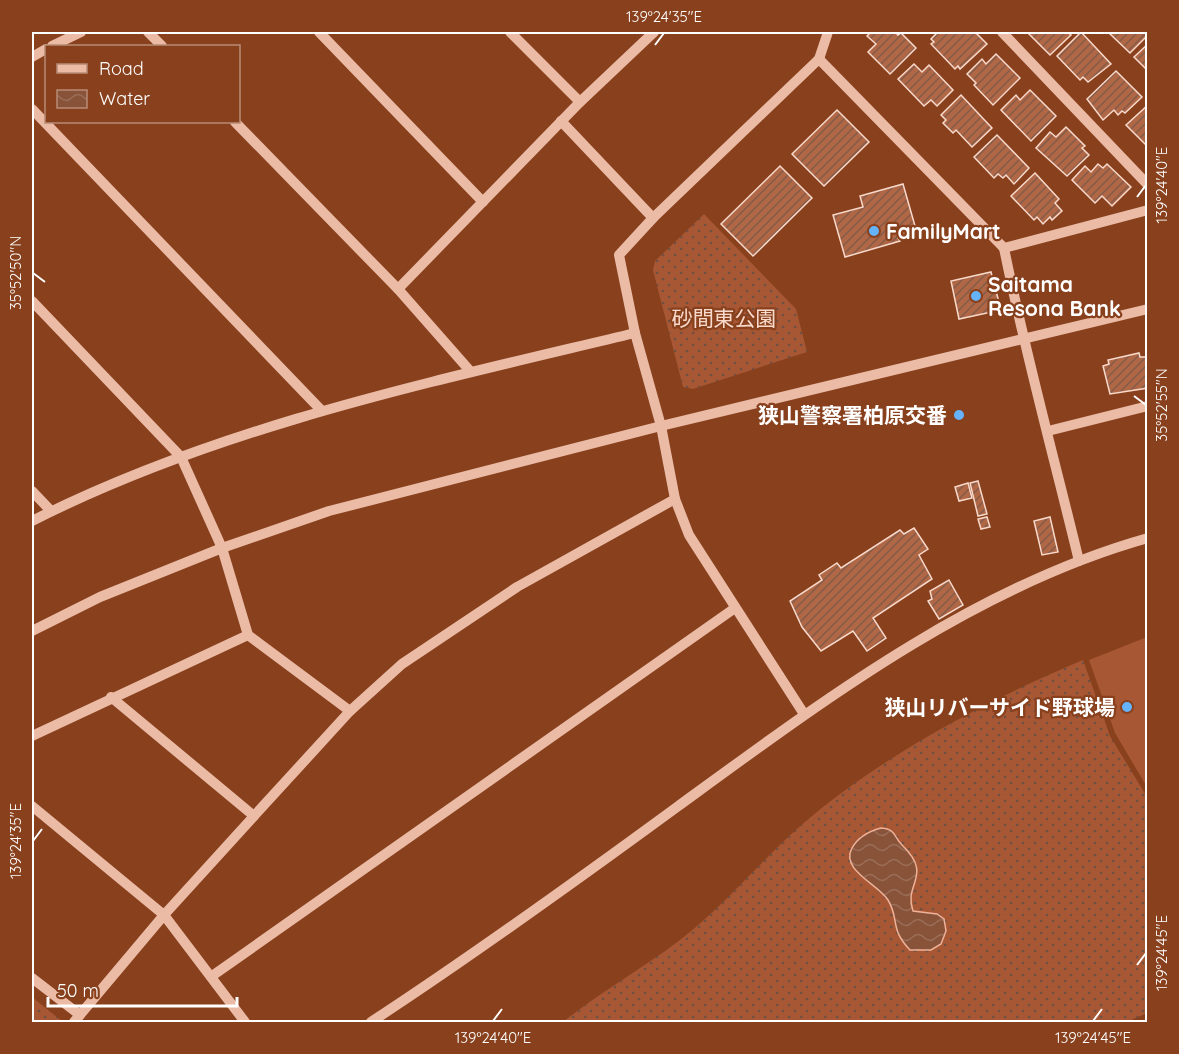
<svg xmlns="http://www.w3.org/2000/svg" width="1179" height="1054" font-family="Quicksand,'Noto Sans JP',sans-serif">
<style>
.grass{fill:url(#grass-dots)}
.garden{fill:#a75733}
.water{fill:url(#water-waves);stroke:#edb299;stroke-width:1.5}
.building{fill:url(#building-hatch);stroke:#f8d9cb;stroke-width:1.5}
.lines{fill:none;stroke-linecap:round;stroke-linejoin:round}
.minor{stroke:#ebbba6;stroke-width:10}
.ticks{fill:none;stroke:#fff;stroke-width:2}
.poi-dot{fill:#64b3fc;stroke:#88401d;stroke-width:2}
.labels{text-anchor:middle;dominant-baseline:central;stroke-width:4.5;stroke-linejoin:round;paint-order:stroke}
.poi-label{font-size:21px;font-weight:bold;fill:#fff;stroke:#88401d;text-anchor:start}
.park-label{font-size:21px;fill:#f8d9cb;stroke:#88401d}
.neatline{fill:none;stroke:#fff;stroke-width:2}
.ticks-label{font-size:15px;text-anchor:middle;fill:#fff}
</style>
<defs>
<pattern id="grass-dots" width="8" height="8" patternUnits="userSpaceOnUse" patternTransform="scale(1.5)"><rect width="8" height="8" fill="#a75733"/><path d="M2 2h.1M6 6h.1" fill="none" stroke="#705042" stroke-width="1.8" stroke-linecap="round"/></pattern>
<pattern id="water-waves" width="16" height="10" patternUnits="userSpaceOnUse" patternTransform="scale(1.5)"><rect width="16" height="10" fill="#885339"/><path d="M0 5q4-4 8 0t8 0" fill="none" stroke="#9a6d57"/></pattern>
<pattern id="building-hatch" width="6" height="6" patternUnits="userSpaceOnUse" patternTransform="scale(1.5)"><rect width="6" height="6" fill="#b06745"/><path d="M-1 1l2-2M0 6l6-6M5 7l2-2" fill="none" stroke="#835b48"/></pattern>
</defs>
<rect width="100%" height="100%" fill="#88401d"/>
<!-- grass -->
<g class="grass">
<polygon points="704,214 796,309 807,352 693,389 683,387 653,270 655,261"/>
<path d="M1083,660L1110,736L1147,797V1013L1127,1022H563C605,988 655,962 696,927C739,890 774,846 818,811C895,749 992,698 1083,660Z"/>
<polygon points="32,997 63,1022 32,1022"/>
</g>
<!-- garden -->
<polygon class="garden" points="1147,637 1147,787 1115,733 1089,660"/>
<!-- water -->
<path class="water" d="M881,828C896,829 894,837 902,845C934,876 903,883 913,911L937,914L944,919L946,931L941,944L931,950H910C889,928 900,920 888,900C878,884 840,870 852,848C858,837 870,831 881,828Z"/>
<!-- building -->
<g class="building">
<polygon points="871,32 895,32 898,35 901,33 916,48 890,74 868,52 876,44 867,36"/>
<polygon points="938,32 975,32 987,44 960,69 958,66 955,69 931,44 934,42 931,39"/>
<polygon points="1027,32 1068,32 1071,35 1050,55"/>
<polygon points="1081,32 1111,64 1088,82 1083,77 1080,80 1057,56"/>
<polygon points="1108,32 1148,32 1148,35 1130,53"/>
<polygon points="1148,44 1148,71 1134,57"/>
<polygon points="996,54 1020,78 993,105 974,85 976,83 967,74 982,59 986,64"/>
<polygon points="914,64 922,72 929,65 953,90 937,106 931,100 924,106 898,79"/>
<polygon points="1116,71 1142,97 1125,113 1122,111 1118,115 1114,110 1103,120 1087,99"/>
<polygon points="1030,90 1056,116 1031,141 1001,110 1016,95 1020,100"/>
<polygon points="961,95 992,128 972,147 956,130 953,133 943,123 946,120 941,115"/>
<polygon points="1148,105 1148,147 1126,125"/>
<polygon points="837,110 869,142 824,186 792,154"/>
<polygon points="1066,127 1085,146 1082,148 1089,155 1067,176 1036,148 1050,132 1056,137"/>
<polygon points="997,135 1029,168 1014,184 1006,175 1003,178 998,174 994,178 974,157"/>
<polygon points="1098,164 1103,168 1107,164 1131,187 1112,206 1102,196 1095,203 1072,180 1085,166 1091,172"/>
<polygon points="780,166 812,198 753,256 721,224"/>
<polygon points="1035,173 1059,199 1055,203 1062,211 1052,220 1050,217 1043,224 1037,217 1034,220 1011,196"/>
<polygon points="903,184 917,233 898,238 900,241 845,257 833,215 863,207 860,196"/>
<polygon points="991,272 1001,310 959,319 951,281"/>
<polygon points="1139,353 1140,357 1148,357 1148,388 1110,394 1103,366 1109,364 1108,360"/>
<polygon points="978,481 987,514 978,516 970,483"/>
<polygon points="968,483 972,498 959,501 955,487"/>
<polygon points="987,517 990,527 981,529 978,519"/>
<polygon points="1050,517 1058,552 1042,555 1034,521"/>
<polygon points="914,528 928,549 919,555 932,579 873,618 886,638 867,651 853,631 821,651 802,627 790,601 822,580 819,575 837,563 841,568 900,530 904,534"/>
<polygon points="949,580 963,605 939,619 928,601 932,599 930,591"/>
</g>
<g class="lines">
<!-- minor -->
<g class="minor">
<polyline points="148,32 162,46"/>
<polyline points="319,32 483,202"/>
<polyline points="510,32 580,102"/>
<polyline points="1002,32 1148,185"/>
<polyline points="52,46 81,32"/>
<polyline points="32,57 46,49"/>
<polyline points="819,59 1004,248 1148,210"/>
<polyline points="32,109 322,411"/>
<polyline points="561,121 653,218"/>
<polyline points="235,122 398,289 471,372"/>
<path d="M1004,248C1025,353 1054,457 1079,561"/>
<polyline points="398,289 580,102 654,32"/>
<polyline points="32,301 181,457 222,548 248,635 350,711"/>
<polyline points="1048,431 1148,406"/>
<polyline points="32,491 51,511"/>
<path d="M32,521C220,426 431,382 635,333"/>
<polyline points="32,631 100,597 222,548 329,511 661,426 1148,309"/>
<polyline points="111,697 254,816"/>
<polyline points="804,714 689,535 675,499 661,426 635,333 619,255 653,218 819,59 828,32"/>
<polyline points="32,736 248,635"/>
<polyline points="32,806 164,915 245,1022"/>
<polyline points="212,976 735,608"/>
<polyline points="32,978 80,1015"/>
<polyline points="74,1022 164,915 254,816 350,711 402,664 517,587 675,499"/>
<path d="M371,1022C475,954 576,881 677,807C821,702 973,587 1148,538"/>
</g>
</g>
<!-- ticks -->
<path class="ticks" d="M655,45L664,33M1137,197L1146,185M33,273L45,282M1134,396L1146,405M33,841L42,829M1137,965L1146,953M493,1021L502,1009M1093,1021L1102,1009"/>
<!-- markers -->
<g class="poi-dot">
<circle cx="874" cy="231" r="6"/>
<circle cx="976" cy="296" r="6"/>
<circle cx="959" cy="415" r="6"/>
<circle cx="1127" cy="707" r="6"/>
</g>
<g class="labels">
<!-- poi labels -->
<g class="poi-label">
<text x="886" y="231">FamilyMart</text>
<text x="988" y="284">Saitama<tspan x="988" dy="24">Resona Bank</tspan></text>
<text x="947" y="415" text-anchor="end">狭山警察署柏原交番</text>
<text x="1115" y="707" text-anchor="end">狭山リバーサイド野球場</text>
</g>
<!-- park labels -->
<g class="park-label">
<text x="724" y="318">砂間東公園</text>
</g>
</g>
<!-- border -->
<rect width="1179" height="1054" fill="none" stroke="#88401d" stroke-width="66"/>
<!-- legend -->
<rect x="45" y="45" width="195" height="78" fill="#88401d" stroke="#b88c77" stroke-width="1.5"/>
<rect x="57" y="64" width="30" height="9" fill="#ebbba6" stroke="#b88c77" stroke-width="1.5"/>
<text x="99" y="75" font-size="18" fill="#ffffff">Road</text>
<rect x="57" y="90" width="30" height="18" fill="url(#water-waves)" stroke="#b88c77" stroke-width="1.5"/>
<text x="99" y="105" font-size="18" fill="#ffffff">Water</text>
<!-- scale -->
<path d="M48 997v9h189v-9" fill="none" stroke="#ffffff" stroke-width="3"/>
<text x="57" y="997" font-size="18" fill="#ffffff" stroke="#88401d" stroke-width="4.5" paint-order="stroke">50 m</text>
<rect x="33" y="33" width="1113" height="988" class="neatline"/>
<g class="ticks-label">
<text x="664" y="22">139°24'35"E</text>
<text transform="translate(1162 185) rotate(-90)" y="5">139°24'40"E</text>
<text transform="translate(16 273) rotate(-90)" y="5">35°52'50"N</text>
<text transform="translate(1162 405) rotate(-90)" y="5">35°52'55"N</text>
<text transform="translate(16 841) rotate(-90)" y="5">139°24'35"E</text>
<text transform="translate(1162 953) rotate(-90)" y="5">139°24'45"E</text>
<text x="493" y="1043">139°24'40"E</text>
<text x="1093" y="1043">139°24'45"E</text>
</g>
</svg>
